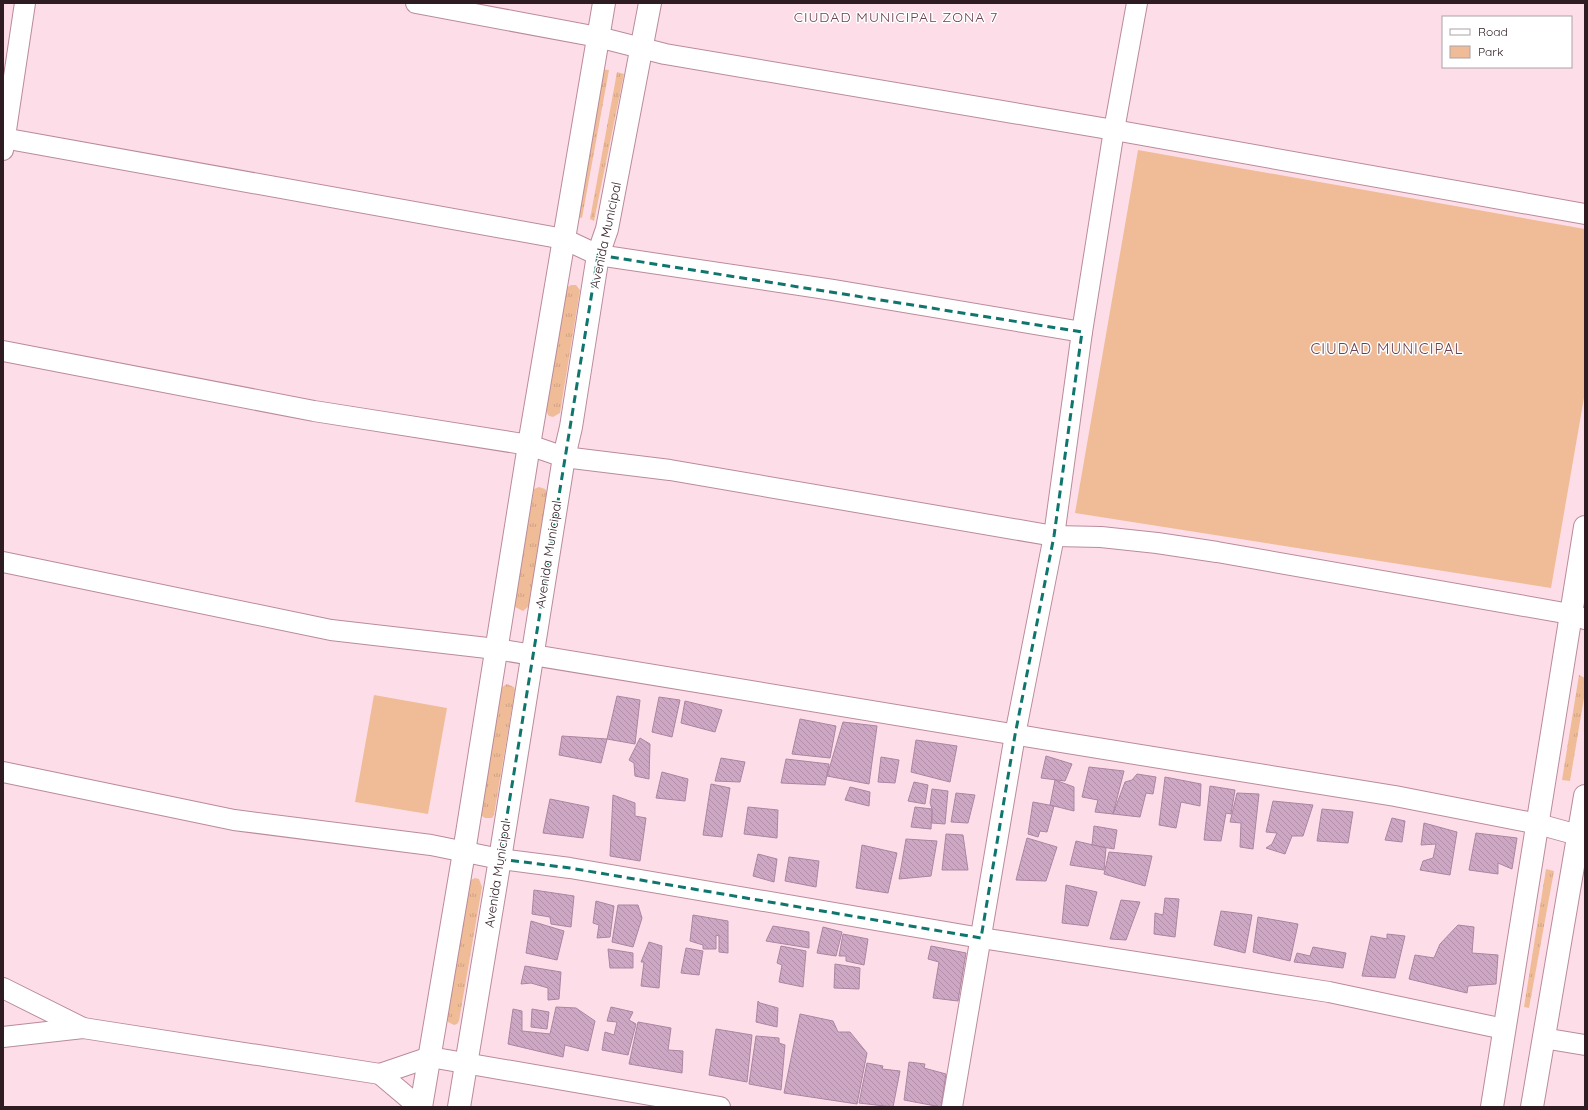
<svg xmlns="http://www.w3.org/2000/svg" width="1588" height="1110" font-family="Quicksand,sans-serif">
<style>
.grass{fill:url(#grass-tufts)}
.park{fill:#f0bc98}
.building{fill:url(#building-back-hatch);stroke:#ab85a1}
.lines{fill:none;stroke-linecap:round;stroke-linejoin:round}
.street-casing{stroke:#ba8b9b;stroke-width:22}
.secondary-casing{stroke:#ba8b9b;stroke-width:24}
.street{stroke:#fff;stroke-width:20}
.secondary{stroke:#fff;stroke-width:22}
.marked{fill:none;stroke:#0f766e;stroke-width:3;stroke-dasharray:8 5;stroke-linejoin:round}
.labels{text-anchor:middle;dominant-baseline:central;stroke-width:3;stroke-linejoin:round;paint-order:stroke}
.street-label{font-size:13px;fill:#2e1c22;stroke:#fff}
.neighbourhood-label{font-size:14px;letter-spacing:1px;fill:#6a4150;stroke:#fff}
.quarter-label{font-size:15px;letter-spacing:1px;fill:#6a4150;stroke:#fff}
</style>
<defs>
<pattern id="grass-tufts" width="24" height="20" patternUnits="userSpaceOnUse"><rect width="24" height="20" fill="#f0bc98"/><path d="M3 7l-1-3M5 7V3M7 7l1-3M15 17l-1-3M17 17v-4M19 17l1-3" fill="none" stroke="#cea183"/></pattern>
<pattern id="building-back-hatch" width="6" height="6" patternUnits="userSpaceOnUse"><rect width="6" height="6" fill="#cea7c4"/><path d="M-1 5l2 2M0 0l6 6M5-1l2 2" fill="none" stroke="#b18fa8"/></pattern>
</defs>
<rect width="100%" height="100%" fill="#fddee8"/>
<!-- grass -->
<g class="grass">
<polygon points="600,69 609,70 582,218 578,217"/>
<polygon points="617,72 624,74 594,221 590,219"/>
<polygon points="571,285 576,285 580,290 560,413 553,417 549,416 546,411 566,288"/>
<polygon points="539,487 545,489 547,492 529,606 523,611 515,607 515,603 534,489"/>
<polygon points="1579,675 1585,678 1585,692 1570,781 1562,780"/>
<polygon points="507,684 514,687 515,690 494,815 492,818 485,818 482,816 481,813 502,687"/>
<polygon points="1546,869 1554,871 1529,1008 1524,1007"/>
<polygon points="475,878 479,879 482,887 459,1021 457,1024 454,1025 448,1022 447,1019 469,885 471,880"/>
</g>
<!-- park -->
<g class="park">
<polygon points="1138,150 1585,229 1585,392 1551,588 1075,513"/>
<polygon points="374,695 447,708 428,814 355,802"/>
</g>
<!-- building -->
<g class="building">
<polygon points="617,696 640,700 635,744 607,739"/>
<polygon points="659,697 680,700 672,737 652,732"/>
<polygon points="685,701 722,710 715,732 681,723"/>
<polygon points="800,719 836,726 830,758 792,754"/>
<polygon points="843,722 877,726 869,784 827,776"/>
<polygon points="562,736 607,739 601,763 559,755"/>
<polygon points="640,738 650,744 649,779 635,776 634,763 629,760"/>
<polygon points="916,740 957,746 950,782 911,772"/>
<polygon points="1046,756 1072,764 1065,781 1041,778"/>
<polygon points="881,757 899,760 895,783 878,782"/>
<polygon points="721,758 745,762 740,782 715,781"/>
<polygon points="786,759 829,764 825,785 781,783"/>
<polygon points="1089,767 1124,771 1113,814 1095,812 1098,800 1082,797"/>
<polygon points="662,772 688,779 685,801 656,798"/>
<polygon points="1137,774 1156,777 1153,794 1146,793 1140,817 1113,814 1125,782 1132,780"/>
<polygon points="1165,777 1201,784 1200,806 1181,802 1176,828 1159,825"/>
<polygon points="1055,780 1074,787 1074,811 1050,805"/>
<polygon points="914,782 928,785 925,804 908,801"/>
<polygon points="711,784 730,788 722,837 703,835"/>
<polygon points="1210,786 1235,790 1231,814 1226,813 1221,841 1204,840"/>
<polygon points="850,787 870,792 869,806 845,800"/>
<polygon points="932,789 948,791 945,824 932,823 932,809 930,803"/>
<polygon points="956,793 975,795 968,823 951,822"/>
<polygon points="1237,793 1259,794 1253,849 1240,847 1241,823 1230,822"/>
<polygon points="613,795 635,803 635,816 646,818 640,861 610,856"/>
<polygon points="550,799 589,807 583,838 543,833"/>
<polygon points="1273,801 1313,805 1303,836 1292,836 1285,854 1266,848 1272,844 1277,833 1266,832"/>
<polygon points="1033,802 1054,806 1047,832 1040,831 1038,837 1028,834"/>
<polygon points="748,807 778,810 777,838 744,834"/>
<polygon points="915,807 932,809 931,829 911,827"/>
<polygon points="1322,809 1353,812 1348,843 1317,841"/>
<polygon points="1392,818 1405,821 1402,842 1385,840"/>
<polygon points="1424,823 1457,832 1450,875 1420,870 1423,861 1433,858 1436,844 1421,845"/>
<polygon points="1094,826 1117,830 1114,849 1092,845"/>
<polygon points="1476,833 1517,838 1512,869 1498,863 1498,874 1469,870"/>
<polygon points="946,834 963,835 968,870 942,870"/>
<polygon points="1027,838 1057,847 1046,881 1016,880"/>
<polygon points="906,839 937,841 931,876 899,879"/>
<polygon points="1076,841 1106,848 1104,870 1070,865"/>
<polygon points="862,845 897,853 888,893 856,888"/>
<polygon points="1109,852 1152,856 1145,886 1104,874"/>
<polygon points="758,854 777,859 774,882 753,876"/>
<polygon points="789,857 819,861 816,887 785,881"/>
<polygon points="1066,885 1097,892 1088,926 1062,923"/>
<polygon points="534,890 574,896 571,927 551,924 550,917 532,914"/>
<polygon points="1165,898 1179,899 1175,937 1154,934 1155,913 1163,915"/>
<polygon points="1121,900 1140,902 1126,940 1110,939"/>
<polygon points="596,901 614,906 610,937 597,938 599,925 593,923"/>
<polygon points="618,905 638,905 642,918 633,947 612,942"/>
<polygon points="1221,911 1252,915 1245,953 1214,945"/>
<polygon points="693,915 728,921 728,953 719,952 719,936 716,935 716,949 703,949 703,945 690,941"/>
<polygon points="1258,917 1298,924 1290,961 1253,952"/>
<polygon points="531,921 564,931 557,960 526,953"/>
<polygon points="1458,925 1474,927 1472,953 1498,955 1496,984 1468,986 1467,993 1409,979 1415,955 1434,958 1440,944"/>
<polygon points="773,926 809,932 809,948 766,941"/>
<polygon points="823,927 842,932 836,956 817,953"/>
<polygon points="843,934 868,939 864,965 846,961 846,956 839,956"/>
<polygon points="1387,934 1405,936 1395,978 1362,976 1371,936 1387,939"/>
<polygon points="649,942 662,946 659,988 641,986 644,962 641,962"/>
<polygon points="781,946 806,951 803,987 779,982 782,965 777,963"/>
<polygon points="931,946 966,953 958,1001 933,998 939,962 928,959"/>
<polygon points="1313,947 1346,953 1343,968 1294,962 1297,953 1310,956"/>
<polygon points="686,948 703,951 699,975 681,973"/>
<polygon points="608,949 633,953 633,968 610,968"/>
<polygon points="835,964 860,968 859,989 834,988"/>
<polygon points="525,966 561,972 559,999 548,1000 548,988 531,983 521,984"/>
<polygon points="758,1001 760,1003 778,1008 777,1027 756,1022"/>
<polygon points="556,1007 576,1008 595,1021 588,1051 565,1045 563,1057 508,1044 513,1009 522,1011 522,1031 550,1034"/>
<polygon points="611,1007 633,1012 629,1020 636,1024 628,1055 602,1050 605,1032 614,1035 617,1022 607,1021"/>
<polygon points="532,1009 549,1012 547,1029 531,1027"/>
<polygon points="800,1014 833,1021 838,1032 850,1032 867,1053 857,1104 784,1093"/>
<polygon points="638,1022 671,1028 668,1050 683,1051 682,1073 629,1064"/>
<polygon points="716,1029 752,1035 747,1082 709,1075"/>
<polygon points="756,1036 779,1038 779,1043 785,1045 781,1090 749,1084"/>
<polygon points="909,1062 925,1064 924,1068 946,1074 941,1107 904,1100"/>
<polygon points="867,1063 883,1066 882,1069 900,1071 893,1107 859,1103"/>
</g>
<g class="lines">
<defs>
<g id="street">
<polyline points="416,3 598,37 665,54 1114,130 1585,214"/>
<polyline points="3,138 564,239 598,255 833,290 1082,332"/>
<polyline points="3,150 25,3"/>
<polyline points="3,351 314,411 529,445 564,457 670,470 1054,536 1101,537 1157,543 1217,552 1570,614 1585,619"/>
<polyline points="3,562 331,630 496,649 1042,739 1395,796 1538,824 1585,837"/>
<polyline points="3,772 234,820 431,845 500,859 570,868 981,938 1329,992 1504,1029"/>
<polyline points="3,988 83,1028"/>
<polyline points="3,1037 83,1028 380,1074 430,1057 720,1107"/>
<polyline points="1543,1038 1585,1045"/>
<polyline points="380,1074 419,1107"/>
<polyline points="952,1107 1015,735 1054,536 1082,332 1114,130 1137,3"/>
</g>
<g id="secondary">
<polyline points="421,1107 464,852 529,445 604,3"/>
<polyline points="459,1107 500,859 564,457 571,427 598,255 607,229 650,3"/>
<polyline points="1492,1107 1585,527"/>
<polyline points="1532,1107 1585,796"/>
</g>
</defs>
<!-- street casing -->
<use href="#street" class="street-casing"/>
<!-- secondary casing -->
<use href="#secondary" class="secondary-casing"/>
<!-- street -->
<use href="#street" class="street"/>
<!-- secondary -->
<use href="#secondary" class="secondary"/>
</g>
<!-- marked area -->
<path class="marked" d="M598,255L1082,332L1054,536L1015,735L981,938L570,868L500,859Z"/>
<g class="labels">
<!-- street labels -->
<g class="street-label">
<text transform="translate(605 235) rotate(-78)">Avenida Municipal</text>
<text transform="translate(548 554) rotate(-81)">Avenida Municipal</text>
<text transform="translate(497 874) rotate(-81)">Avenida Municipal</text>
</g>
<!-- neighbourhood labels -->
<g class="neighbourhood-label">
<text x="896" y="17">CIUDAD MUNICIPAL ZONA 7</text>
</g>
<!-- quarter labels -->
<g class="quarter-label">
<text x="1387" y="348">CIUDAD MUNICIPAL</text>
</g>
</g>
<!-- border -->
<rect width="1588" height="1110" fill="none" stroke="#2e1c22" stroke-width="8"/>
<!-- legend -->
<rect x="1442" y="16" width="130" height="52" fill="#ffffff" stroke="#aba4a7"/>
<rect x="1450" y="29" width="20" height="6" fill="#ffffff" stroke="#aba4a7"/>
<text x="1478" y="36" font-size="12" fill="#2e1c22">Road</text>
<rect x="1450" y="46" width="20" height="12" fill="#f0bc98" stroke="#aba4a7"/>
<text x="1478" y="56" font-size="12" fill="#2e1c22">Park</text>
</svg>
